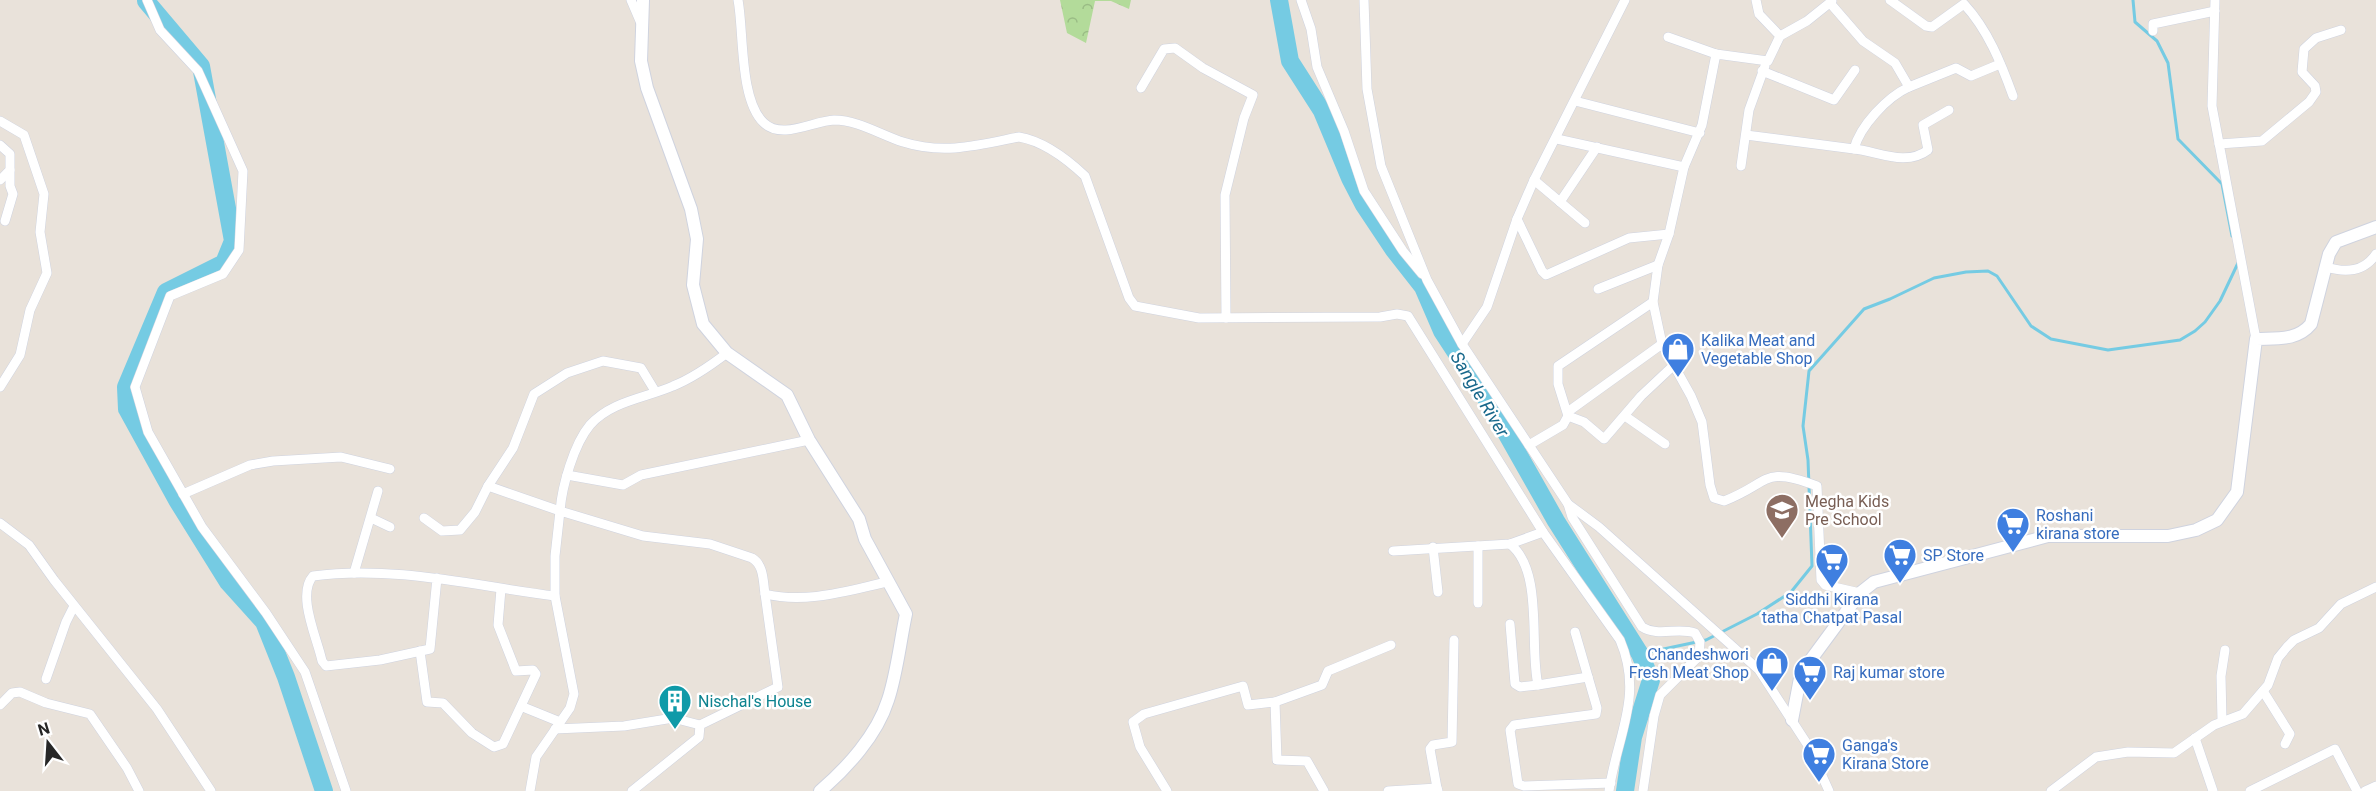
<svg xmlns="http://www.w3.org/2000/svg" width="2376" height="791" font-family="Roboto,sans-serif">
<style>
.forest{fill:url(#forest-crowns)}
.lines{fill:none;stroke-linecap:round;stroke-linejoin:round}
.stream{stroke:#75cbe3;stroke-width:3}
.river{stroke:#75cbe3;stroke-width:18}
.minor-casing{stroke:#cfd3df;stroke-width:10}
.tertiary-casing{stroke:#cfd3df;stroke-width:14}
.minor{stroke:#fff;stroke-width:9}
.tertiary{stroke:#fff;stroke-width:12}
.labels{text-anchor:middle;dominant-baseline:central;stroke-width:5;stroke-linejoin:round;paint-order:stroke}
.shop-label{font-size:16px;fill:#366cbe;stroke:#fff;text-anchor:start}
.education-label{font-size:16px;fill:#785e54;stroke:#fff;text-anchor:start}
.culture-label{font-size:16px;fill:#0d838f;stroke:#fff;text-anchor:start}
.water-label{font-size:18px;font-style:italic;fill:#18688b;stroke:#fff}
</style>
<defs>
<pattern id="forest-crowns" width="20" height="18" patternUnits="userSpaceOnUse" patternTransform="scale(1.5)"><rect width="20" height="18" fill="#b3db9a"/><path d="M2 6a3 3 0 1 1 6 0M12 15a3 3 0 1 1 6 0" fill="none" stroke="#9abc85"/></pattern>
</defs>
<rect width="100%" height="100%" fill="#e9e2da"/>
<!-- forest -->
<polygon class="forest" points="1060,0 1131,0 1129,9 1111,1 1095,1 1086,43 1067,33"/>
<g class="lines">
<!-- stream -->
<g class="stream">
<polyline points="2133,0 2135,22 2157,41 2168,63 2178,139 2222,184 2232,236"/>
<polyline points="1640,654 1706,640 1757,614 1791,592 1812,566 1808,460 1803,426 1809,371 1864,309 1890,299 1934,278 1966,272 1988,271 1997,276 2031,326 2051,339 2108,350 2180,340 2195,331 2205,322 2220,301 2238,263"/>
</g>
<!-- river -->
<g class="river">
<polyline points="1279,0 1290,61 1322,111 1350,178 1364,205 1394,250 1423,287 1442,331 1491,406 1556,521 1640,654 1651,680 1633,737 1625,791"/>
<polyline points="146,1 201,66 233,241 224,263 166,292 126,387 127,409 177,500 228,582 264,622 286,677 324,791"/>
</g>
<defs>
<g id="minor">
<polyline points="147,0 160,30 198,71 243,171 239,250 223,274 170,296 135,387 148,432 202,527 266,613 305,672 346,791"/>
<polyline points="631,0 640,21"/>
<path d="M738,0C744,30 739,100 764,123C782,140 813,121 834,120C858,120 881,135 903,142C944,155 979,145 1019,137C1043,141 1068,160 1085,176L1129,298L1135,306L1199,318L1380,317L1397,314L1408,316L1543,532L1620,640C1644,696 1617,735 1609,791"/>
<polyline points="1301,0 1311,29 1317,67 1344,131 1364,191 1403,251 1422,274"/>
<polyline points="1364,0 1367,89 1381,166 1427,280 1462,344 1568,504 1599,527 1759,670 1809,747 1829,791"/>
<path d="M1756,0L1759,14L1780,36L1768,61L1716,54L1702,125L1684,167L1669,234L1658,265L1653,302L1662,344L1691,396L1702,422L1710,485L1714,498L1724,501C1771,483 1761,465 1817,486L1821,580L1825,585L1860,593"/>
<path d="M1890,0L1926,26L1932,27L1964,4C1988,30 2001,63 2013,96"/>
<polyline points="2215,0 2212,106 2256,339"/>
<polyline points="2153,31 2153,24 2215,11"/>
<polyline points="1780,36 1807,21 1832,1"/>
<polyline points="1668,37 1716,54"/>
<polyline points="1762,71 1834,100 1855,70"/>
<polyline points="1909,87 1956,68 1971,76 2000,64"/>
<polyline points="1141,88 1164,49 1175,48 1203,68 1253,95 1244,118 1225,195 1226,318"/>
<polyline points="1575,101 1700,133"/>
<polyline points="0,121 24,135 44,194 40,232 47,273 30,310 20,355 0,387"/>
<path d="M1746,135L1854,149C1860,126 1887,97 1909,87L1895,63L1863,41L1830,3"/>
<polyline points="1557,139 1684,167"/>
<polyline points="2219,144 2262,141 2309,102 2316,92 2315,86 2302,72 2304,49 2316,38 2341,30"/>
<polyline points="0,145 10,154 10,170 0,180"/>
<path d="M1854,149C1877,151 1906,167 1928,150L1923,125L1949,110"/>
<polyline points="1741,166 1749,110 1765,66"/>
<polyline points="1534,180 1585,223"/>
<polyline points="1560,202 1597,147"/>
<polyline points="1517,219 1542,271 1546,275 1629,238 1669,234"/>
<polyline points="5,221 13,194 10,186 10,170"/>
<path d="M2326,267C2346,273 2364,272 2376,254"/>
<polyline points="1598,289 1658,265"/>
<polyline points="1462,344 1487,307 1517,219 1534,180 1625,0"/>
<polyline points="1569,411 1662,344"/>
<polyline points="1568,416 1584,422 1604,439 1641,396 1674,365"/>
<polyline points="1625,416 1665,444"/>
<polyline points="1529,445 1563,425 1568,416 1558,384 1558,366 1653,302"/>
<polyline points="567,475 623,485 641,475 809,440"/>
<polyline points="488,486 513,448 534,394 567,373 603,361 641,368 655,391"/>
<polyline points="183,494 250,465 273,461 341,457 390,469"/>
<path d="M1568,504L1572,517L1642,627C1658,637 1678,627 1695,633L1700,642L1699,656L1660,695L1654,716L1643,791"/>
<polyline points="371,518 390,527"/>
<path d="M424,518L442,531L460,530L475,512L488,486L560,511C562,486 574,444 590,425C611,401 646,398 673,386C693,378 710,366 727,353"/>
<polyline points="0,523 29,545 54,580 157,709 211,791"/>
<path d="M1510,544C1544,571 1529,646 1538,685L1588,677"/>
<polyline points="1433,547 1438,592"/>
<polyline points="1393,551 1510,544 1543,532"/>
<polyline points="354,573 378,491"/>
<path d="M437,578L430,649L380,660L326,666L322,661C318,640 296,595 313,576C393,565 475,586 555,596"/>
<polyline points="1478,603 1478,546"/>
<polyline points="1510,624 1515,684 1520,687 1538,685"/>
<polyline points="1575,632 1597,708 1596,714 1514,725 1510,730 1518,784 1524,786 1611,783"/>
<polyline points="420,651 427,702 443,703 472,733 494,747 503,744 536,674 533,670 516,671 498,625 501,589"/>
<polyline points="46,679 66,622 74,606"/>
<polyline points="2263,691 2290,734 2285,744"/>
<polyline points="1275,702 1322,685 1328,671 1391,645"/>
<polyline points="0,705 12,693 20,692 46,703 90,714 127,768 139,791"/>
<polyline points="523,707 560,722"/>
<polyline points="2222,721 2221,676 2225,650"/>
<polyline points="555,729 624,726 673,718 700,725"/>
<polyline points="2195,738 2213,791"/>
<polyline points="1437,788 1430,749 1433,745 1452,742 1454,640"/>
<path d="M530,791L536,757L570,708L574,694L555,596V556L560,511L643,536L710,544L752,558C764,565 763,581 765,594C806,604 846,591 887,582"/>
<polyline points="632,791 699,737 700,725 778,687 765,594"/>
<polyline points="1167,791 1140,747 1133,722 1144,714 1243,686 1248,705 1275,702 1277,760 1307,761 1324,791"/>
<polyline points="1388,791 1437,788 1438,791"/>
<polyline points="2051,791 2096,757 2128,752 2174,753 2214,725 2243,714 2268,685 2278,658 2287,647 2294,640 2319,628 2341,604 2376,587"/>
<polyline points="2250,791 2335,749 2357,791"/>
<polyline points="2365,791 2376,786"/>
</g>
<g id="tertiary">
<path d="M643,0L641,61L647,88L691,209L697,239L693,285L703,324L727,353L787,395L809,440L859,519L865,539L906,614C900,642 897,673 888,700C877,735 847,768 820,791"/>
<path d="M1792,720L1801,673L1860,593L1874,582L2048,536H2168L2196,530L2217,520L2237,492L2256,339C2277,338 2297,341 2311,324L2329,254L2336,242L2376,227"/>
</g>
</defs>
<!-- minor casing -->
<use href="#minor" class="minor-casing"/>
<!-- tertiary casing -->
<use href="#tertiary" class="tertiary-casing"/>
<!-- minor -->
<use href="#minor" class="minor"/>
<!-- tertiary -->
<use href="#tertiary" class="tertiary"/>
</g>
<!-- icons -->
<defs>
<symbol id="shop-pin" viewBox="-11 -11 22 30"><path d="M0 17L-7.5 6A9.5 9.5 0 1 1 7.5 6Z" fill="#3f7fe0" stroke="#fff"/><path d="M-5-2.5h2.3a2.7 3.5 0 0 1 5.4 0H5L5.5 6h-11ZM-1.5-2.5h3a1.5 2.3 0 0 0-3 0Z" fill="#fff"/></symbol>
<symbol id="school-pin" viewBox="-11 -11 22 30"><path d="M0 17L-7.5 6A9.5 9.5 0 1 1 7.5 6Z" fill="#8d6e63" stroke="#fff"/><path d="M0-5L7-2L0 1L-7-2ZM-4 1L0 2.5L4 1V4Q0 6-4 4Z" fill="#fff"/></symbol>
<symbol id="supermarket-pin" viewBox="-11 -11 22 30"><path d="M0 17L-7.5 6A9.5 9.5 0 1 1 7.5 6Z" fill="#3f7fe0" stroke="#fff"/><path d="M-6-5.5h2.5l.6 2H6L4.5 2H-2.5L-4.4-4H-6ZM-1.5 3.2a1.3 1.3 0 1 0 .1 0ZM3 3.2a1.3 1.3 0 1 0 .1 0Z" fill="#fff"/></symbol>
<symbol id="building-pin" viewBox="-11 -11 22 30"><path d="M0 17L-7.5 6A9.5 9.5 0 1 1 7.5 6Z" fill="#0f9aa8" stroke="#fff"/><path d="M-4-6H4V6H1V3H-1V6H-4ZM-2.5-4.3h1.7v1.8h-1.7ZM.8-4.3h1.7v1.8H.8ZM-2.5-1h1.7V.8h-1.7ZM.8-1h1.7V.8H.8Z" fill="#fff"/></symbol>
</defs>
<g fill-rule="evenodd">
<use href="#shop-pin" x="1659" y="330" width="38" height="52"/>
<use href="#school-pin" x="1763" y="491" width="38" height="52"/>
<use href="#supermarket-pin" x="1994" y="505" width="38" height="52"/>
<use href="#supermarket-pin" x="1881" y="536" width="38" height="52"/>
<use href="#supermarket-pin" x="1813" y="541" width="38" height="52"/>
<use href="#shop-pin" x="1753" y="644" width="38" height="52"/>
<use href="#supermarket-pin" x="1791" y="653" width="38" height="52"/>
<use href="#building-pin" x="656" y="682" width="38" height="52"/>
<use href="#supermarket-pin" x="1800" y="735" width="38" height="52"/>
</g>
<g class="labels">
<!-- shop labels -->
<g class="shop-label">
<text x="1701" y="340">Kalika Meat and<tspan x="1701" dy="18">Vegetable Shop</tspan></text>
<text x="2036" y="515">Roshani<tspan x="2036" dy="18">kirana store</tspan></text>
<text x="1923" y="555">SP Store</text>
<text x="1832" y="599" text-anchor="middle">Siddhi Kirana<tspan x="1832" dy="18">tatha Chatpat Pasal</tspan></text>
<text x="1749" y="654" text-anchor="end">Chandeshwori<tspan x="1749" dy="18">Fresh Meat Shop</tspan></text>
<text x="1833" y="672">Raj kumar store</text>
<text x="1842" y="745">Ganga's<tspan x="1842" dy="18">Kirana Store</tspan></text>
</g>
<!-- education labels -->
<g class="education-label">
<text x="1805" y="501">Megha Kids<tspan x="1805" dy="18">Pre School</tspan></text>
</g>
<!-- culture labels -->
<g class="culture-label">
<text x="698" y="701">Nischal's House</text>
</g>
<!-- water labels -->
<g class="water-label">
<text transform="translate(1480 394) rotate(59)">Sangle River</text>
</g>
</g>
<!-- north arrow -->
<g transform="translate(48 743) rotate(343)" stroke="#ffffff" stroke-width="4.5" paint-order="stroke">
<path d="M0-4.5L10 22L0 15L-10 22Z" fill="#272727"/>
<text y="-9" font-size="16" font-weight="bold" text-anchor="middle" fill="#272727">N</text>
</g>
</svg>
